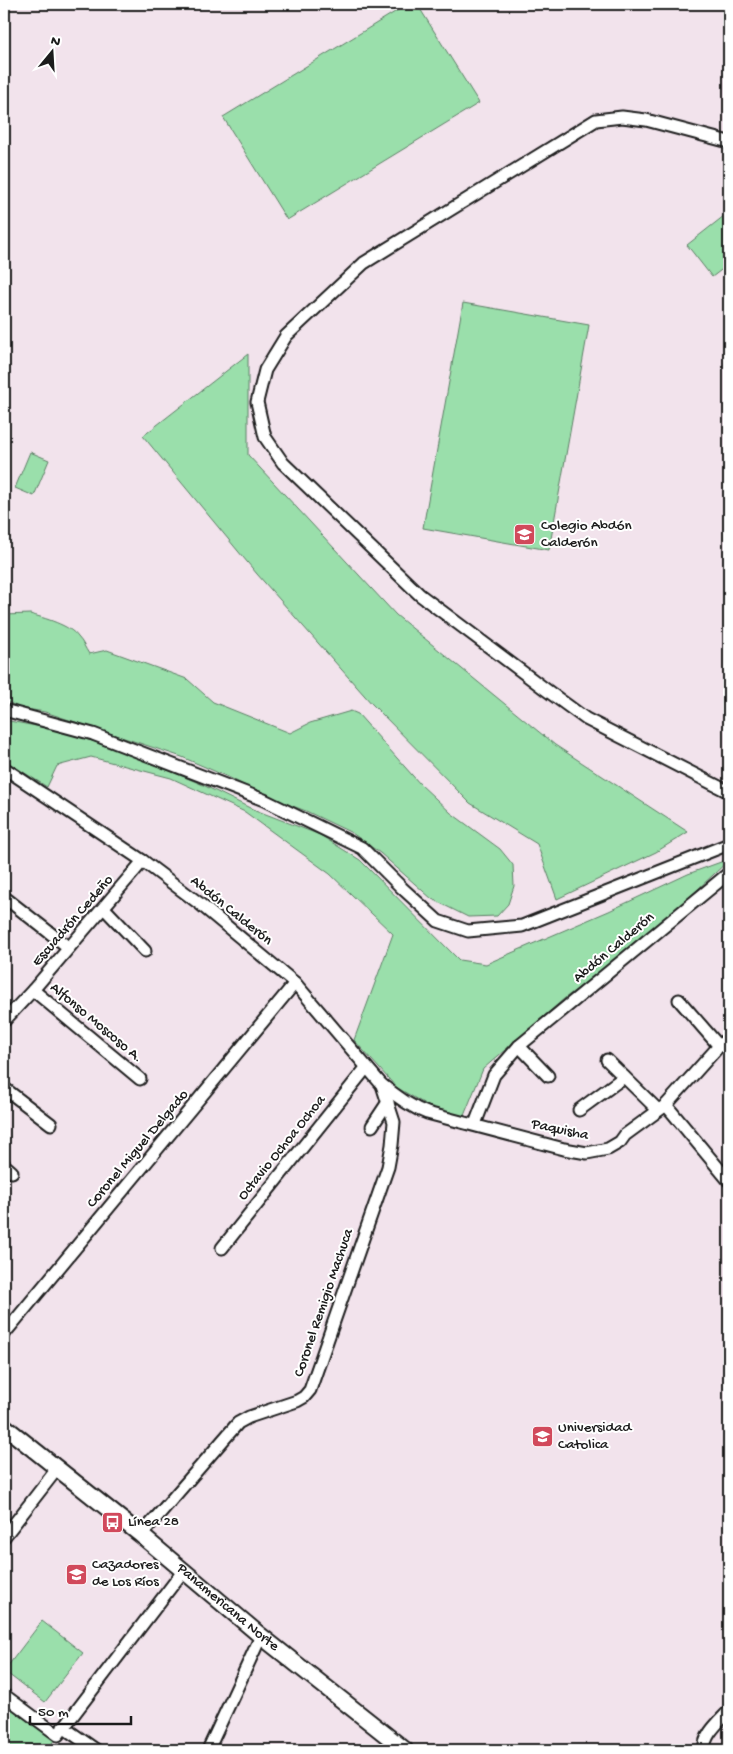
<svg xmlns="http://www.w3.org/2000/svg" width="733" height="1754" font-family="'Gochi Hand',sans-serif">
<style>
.green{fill:#9adfab;stroke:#5b7e64}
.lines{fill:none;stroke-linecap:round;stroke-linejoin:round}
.minor-casing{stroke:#1c1c1c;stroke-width:15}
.secondary-casing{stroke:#1c1c1c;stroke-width:19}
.minor{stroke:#fff;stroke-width:11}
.secondary{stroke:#fff;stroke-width:15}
.labels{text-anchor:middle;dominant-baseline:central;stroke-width:4;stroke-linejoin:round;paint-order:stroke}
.poi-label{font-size:15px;fill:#1c1c1c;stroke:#fff;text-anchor:start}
.street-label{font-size:15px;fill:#1c1c1c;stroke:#fff}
</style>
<rect width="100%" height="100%" fill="#f2e3ec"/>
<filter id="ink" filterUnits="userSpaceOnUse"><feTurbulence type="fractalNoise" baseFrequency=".02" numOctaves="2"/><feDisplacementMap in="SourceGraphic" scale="10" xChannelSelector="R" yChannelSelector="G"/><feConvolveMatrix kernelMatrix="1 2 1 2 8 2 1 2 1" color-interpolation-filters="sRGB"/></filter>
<g filter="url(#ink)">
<!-- green -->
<g class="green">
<polygon points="408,4 417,4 479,103 287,220 223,117"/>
<polygon points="729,212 729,264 712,277 687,245"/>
<polygon points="463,303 589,325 549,550 423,528"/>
<polygon points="248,354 248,455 396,615 555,745 688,832 656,852 557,899 537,844 470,803 372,704 257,574 143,436"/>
<polygon points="30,452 49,460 34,496 15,488"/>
<path d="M30,614C44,618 70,625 78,637C83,642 85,648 89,654L107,650L187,679L213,702L290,733L310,723L351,711L358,714L420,784L451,813L500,849L513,865L514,886L508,904L497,916L468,917L432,899L380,853L352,833L306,811L266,796L228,777L182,757L45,712L20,708L4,700V615Z"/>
<polygon points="4,720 52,729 116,748 201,784 250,808 320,835 360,860 459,960 486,964 609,911 688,874 729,859 729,860 652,932 565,998 483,1069 463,1118 435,1110 396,1087 354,1040 393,934 330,874 245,812 171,778 91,757 57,766 47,787 4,760"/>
<polygon points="42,1621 83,1653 45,1702 4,1671"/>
<polygon points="4,1702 55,1739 47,1750 4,1750"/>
</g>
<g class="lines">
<defs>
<g id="minor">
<polyline points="729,142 646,120 622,117 596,120 364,263 286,336 265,370 257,402 265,437 283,463 420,595 545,689 586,719 729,792"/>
<polyline points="4,710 93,734 264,800 362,848 402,888 438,921 468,931 522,926 729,844"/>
<polyline points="4,768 143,861 200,904 295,983 382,1085 394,1122 392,1145 388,1167 310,1390 304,1397 297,1401 249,1417 238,1423 141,1535"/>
<polyline points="4,897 68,947"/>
<polyline points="104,908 145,951"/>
<polyline points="33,990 140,1079"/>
<polyline points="679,1000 719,1046"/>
<polyline points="4,1021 33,990 143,861"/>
<polyline points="519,1046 548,1076"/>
<polyline points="607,1060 658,1110"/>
<path d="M382,1085C397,1096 410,1107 427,1113L564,1149L587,1153L608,1149L620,1142L625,1135L666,1105L719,1046L729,1038"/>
<polyline points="4,1088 51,1124"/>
<polyline points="666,1105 729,1181"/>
<polyline points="579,1110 624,1077"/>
<polyline points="475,1124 494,1075 519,1046 729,873"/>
<polyline points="372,1126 388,1102"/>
<polyline points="4,1165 12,1172"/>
<polyline points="222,1248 366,1068"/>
<polyline points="4,1334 295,983"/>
<polyline points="4,1537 57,1469"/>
<polyline points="4,1695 58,1735 184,1570"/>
<polyline points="63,1727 96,1750"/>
<polyline points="208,1750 261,1636"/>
<path d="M705,1750C702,1736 720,1721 729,1711"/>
</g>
<g id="secondary">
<path id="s1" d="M4,1426L141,1535L261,1636L405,1750"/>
</g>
</defs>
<!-- minor casing -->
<use href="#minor" class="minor-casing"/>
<!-- secondary casing -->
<use href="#secondary" class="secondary-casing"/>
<!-- minor -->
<use href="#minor" class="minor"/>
<!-- secondary -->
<use href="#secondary" class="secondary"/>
</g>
</g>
<!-- icons -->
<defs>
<symbol id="school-square" viewBox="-11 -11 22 22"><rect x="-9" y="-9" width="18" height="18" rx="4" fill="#d1495b" stroke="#fff"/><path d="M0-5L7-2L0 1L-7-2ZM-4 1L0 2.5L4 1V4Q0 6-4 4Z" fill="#fff"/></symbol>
<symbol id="university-square" viewBox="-11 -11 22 22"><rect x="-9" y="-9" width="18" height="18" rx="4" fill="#d1495b" stroke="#fff"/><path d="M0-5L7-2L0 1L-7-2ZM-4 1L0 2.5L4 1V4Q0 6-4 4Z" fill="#fff"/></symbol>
<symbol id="bus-square" viewBox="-11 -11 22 22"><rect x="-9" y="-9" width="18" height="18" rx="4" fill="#d1495b" stroke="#fff"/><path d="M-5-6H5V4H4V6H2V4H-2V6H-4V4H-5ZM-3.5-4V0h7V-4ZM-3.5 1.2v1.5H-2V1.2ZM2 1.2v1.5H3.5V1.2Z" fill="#fff"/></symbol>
</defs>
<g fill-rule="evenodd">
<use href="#school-square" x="512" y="522" width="25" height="25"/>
<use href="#university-square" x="530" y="1424" width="25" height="25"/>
<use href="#bus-square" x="100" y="1510" width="25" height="25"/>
<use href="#school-square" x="64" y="1562" width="25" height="25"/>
</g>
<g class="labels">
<!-- poi labels -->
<g class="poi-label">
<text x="541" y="526">Colegio Abdón<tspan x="541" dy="17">Calderón</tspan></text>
<text x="558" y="1428">Universidad<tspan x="558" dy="17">Catolica</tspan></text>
<text x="128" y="1522">Línea 28</text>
<text x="92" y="1565">Cazadores<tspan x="92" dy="17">de Los Ríos</tspan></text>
</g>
<!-- street labels -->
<g class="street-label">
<text transform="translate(231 911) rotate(39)">Abdón Calderón</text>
<text transform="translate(73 921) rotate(-49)">Escuadrón Cedeño</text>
<text transform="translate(614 948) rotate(-40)">Abdón Calderón</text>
<text transform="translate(96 1023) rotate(40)">Alfonso Moscoso A.</text>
<text transform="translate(560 1130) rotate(12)">Paquisha</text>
<text transform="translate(282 1148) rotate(-51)">Octavio Ochoa Ochoa</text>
<text transform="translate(138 1149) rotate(-50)">Coronel Miguel Delgado</text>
<text transform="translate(324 1303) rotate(-71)">Coronel Remigio Machuca</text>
<text stroke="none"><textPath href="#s1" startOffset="288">Panamericana Norte</textPath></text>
</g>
</g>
<!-- margin -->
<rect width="733" height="1754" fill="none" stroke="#fff" stroke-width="20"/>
<rect x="10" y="10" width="713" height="1734" fill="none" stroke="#1c1c1c" stroke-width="2" filter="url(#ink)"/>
<!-- north arrow -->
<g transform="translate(52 52) rotate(18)" stroke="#ffffff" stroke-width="4" paint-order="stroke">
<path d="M0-4L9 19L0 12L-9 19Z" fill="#1c1c1c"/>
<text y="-8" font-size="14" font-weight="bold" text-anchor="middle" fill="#1c1c1c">N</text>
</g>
<!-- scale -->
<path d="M30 1716v8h101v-8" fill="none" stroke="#1c1c1c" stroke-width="2.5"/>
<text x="38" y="1716" font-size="15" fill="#1c1c1c" stroke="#ffffff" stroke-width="4" paint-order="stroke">50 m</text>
</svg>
